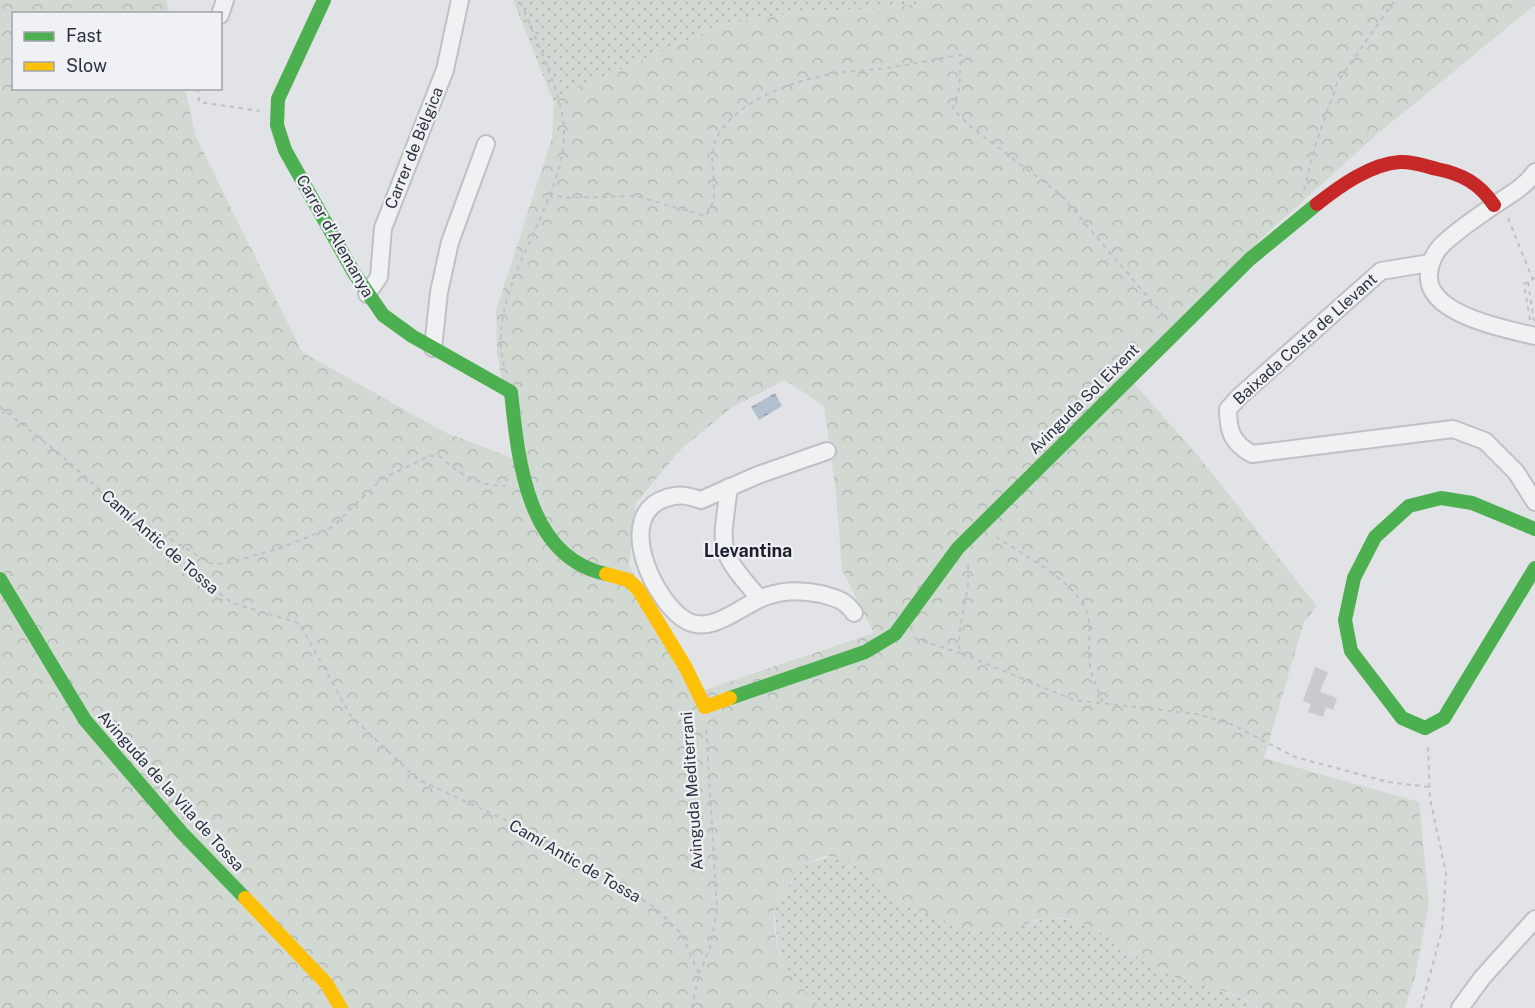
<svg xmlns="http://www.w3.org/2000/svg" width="1535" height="1008" font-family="'Public Sans',sans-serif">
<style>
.grass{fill:url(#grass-dots)}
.forest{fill:url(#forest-crowns);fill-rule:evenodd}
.water{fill:url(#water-ripples)}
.building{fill:#cacbce}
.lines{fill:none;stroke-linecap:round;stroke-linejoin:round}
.street-casing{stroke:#c0c1c4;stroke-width:20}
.path{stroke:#c0c1c6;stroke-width:2;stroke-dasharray:4.5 4.5;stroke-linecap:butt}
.street{stroke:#f0f1f3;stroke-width:16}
.fast{stroke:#4caf50;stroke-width:14}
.slow{stroke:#ffc107;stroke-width:14}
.jam{stroke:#c62828;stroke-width:14}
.labels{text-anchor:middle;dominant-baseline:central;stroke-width:4.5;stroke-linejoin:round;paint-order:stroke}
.street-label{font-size:16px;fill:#2a303d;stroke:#eff1f5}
.neighbourhood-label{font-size:18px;font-weight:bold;fill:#1d212e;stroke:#eff1f5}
</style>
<defs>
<pattern id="grass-dots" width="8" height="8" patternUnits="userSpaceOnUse" patternTransform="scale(1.5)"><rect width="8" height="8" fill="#d2d9d2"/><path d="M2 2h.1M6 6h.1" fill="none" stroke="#b4bbb5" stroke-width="1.8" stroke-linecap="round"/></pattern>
<pattern id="forest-crowns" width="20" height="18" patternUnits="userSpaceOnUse" patternTransform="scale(1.5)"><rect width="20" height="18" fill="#d2d9d2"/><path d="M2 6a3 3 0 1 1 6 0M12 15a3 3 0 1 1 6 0" fill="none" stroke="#b4bbb5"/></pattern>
<pattern id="water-ripples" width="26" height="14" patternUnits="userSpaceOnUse" patternTransform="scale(1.5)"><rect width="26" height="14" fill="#b3bece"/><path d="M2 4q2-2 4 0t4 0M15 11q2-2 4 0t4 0" fill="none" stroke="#929ba8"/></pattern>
</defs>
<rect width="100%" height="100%" fill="#e1e3e6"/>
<!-- grass -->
<g class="grass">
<polygon points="513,0 944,0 886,8 809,11 727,23 571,91 554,103"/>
<polygon points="833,856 843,858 852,863 902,903 965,928 998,932 1050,917 1073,921 1093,926 1115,939 1132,954 1151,964 1241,998 1259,1008 821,1008 793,980 786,969 778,946 774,912 777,902 803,865"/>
</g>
<!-- forest -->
<path class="forest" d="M0,0H166L169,13L14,14V88L185,89L196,137L302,352L444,432L515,459L497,352L496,310L552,138L554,103L571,91L727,23L809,11L886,8L944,0H1535V5L1375,136L1261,239L1126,374L1199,457L1317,606L1304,622L1264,758L1419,802L1429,903L1415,977L1405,1008H1259C1234,989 1199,987 1170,975C1131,958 1105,926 1062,918C1039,914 1019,930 996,932C974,934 912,910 894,898C879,888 866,875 852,863C824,846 802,864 787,887C782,895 776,902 774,912C773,922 775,934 777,944C784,973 802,987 821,1008H0ZM785,380L824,406L836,493L842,570L874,633L704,690L629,566L636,503L680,450L731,408Z"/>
<!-- water -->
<polygon class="water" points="775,393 782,406 759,420 751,407"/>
<!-- building -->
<polygon class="building" points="1315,667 1328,672 1320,692 1337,698 1333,710 1326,707 1323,717 1308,712 1311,704 1303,701"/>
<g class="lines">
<defs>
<g id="street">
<polyline points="220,15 225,0"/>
<path d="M1535,172C1524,188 1509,195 1493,206C1476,218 1456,231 1442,245C1434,253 1430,263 1429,274C1425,314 1505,329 1535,336"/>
<path d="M1430,263L1381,271L1240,396L1228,409C1228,431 1232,443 1252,454L1453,429L1485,441L1516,472L1535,502"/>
<polyline points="367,294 379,277 383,228 445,70 460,0"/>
<polyline points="433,348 439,292 450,242 486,144"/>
<path d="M827,451L758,475L701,500C686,495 680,494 666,498C613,515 654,603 687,621C713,635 744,603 767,596C784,590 803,590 821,594C836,598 845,600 854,613"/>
<path d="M729,487C721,551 716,548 759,598"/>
<polyline points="1460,1008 1482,978 1535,919"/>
</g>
</defs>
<!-- street casing -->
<use href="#street" class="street-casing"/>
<!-- path -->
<g class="path">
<polyline points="198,88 199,102 260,111"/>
<polyline points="1304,190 1316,143 1338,81 1395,0"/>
<path d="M549,193L564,198L636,196L705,216C724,197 706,164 715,141C732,103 788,83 825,75C847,70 871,71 893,67C916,64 938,58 961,55L959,89L953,109L971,127L1060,194L1165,317"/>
<polyline points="1508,218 1533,280"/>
<polyline points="1528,282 1534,321"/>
<polyline points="1530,320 1524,284 1535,278"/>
<path d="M504,366C484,286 565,209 564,130C563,94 533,35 520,0"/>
<polyline points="0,407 62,456 178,560 232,603 299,623 351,716 417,779 536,834 654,907 681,933 699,974 692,1008"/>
<path d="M139,526L146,524L210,563L224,564L281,548L332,527L382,479L429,456H439C460,474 477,486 506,486"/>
<path d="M996,537C1022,554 1078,583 1087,613C1092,629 1088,643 1089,659C1090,673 1098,690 1103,703"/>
<path d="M968,565C971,597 955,626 960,653L1074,700L1197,714L1231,724L1295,757L1388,782L1429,787"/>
<polyline points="914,638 960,653"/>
<polyline points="699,974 710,947 717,910 706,725"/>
<polyline points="1421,1008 1442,930 1446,873 1430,799 1428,746"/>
</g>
<!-- street -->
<use href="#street" class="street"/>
<!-- fast -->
<g class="fast">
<path d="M324,0L278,99L277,125L285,150L354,273L383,315L412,336L511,392C518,458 526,557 606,574"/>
<polyline points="1535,529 1472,503 1441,498 1409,506 1375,537 1354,578 1345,620 1351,651 1402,718 1425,728 1444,718 1535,568"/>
<polyline points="0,579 85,720 182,833 245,898"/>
<polyline points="730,698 865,652 895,634 958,548 1250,259 1317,204"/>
</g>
<!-- slow -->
<g class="slow">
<polyline points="606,574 628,580 638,589 686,668 705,707 730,698"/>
<polyline points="245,898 326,983 341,1008"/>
</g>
<!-- jam -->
<path class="jam" d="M1317,204C1340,186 1370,164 1400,162C1412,161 1425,166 1437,169C1462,174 1479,183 1494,205"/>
</g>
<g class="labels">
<!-- street labels -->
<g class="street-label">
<text transform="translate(414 148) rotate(-68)">Carrer de Bèlgica</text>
<text transform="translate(335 236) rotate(60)">Carrer d'Alemanya</text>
<text transform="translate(1305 339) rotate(-42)">Baixada Costa de Llevant</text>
<text transform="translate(1084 399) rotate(-45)">Avinguda Sol Eixent</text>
<text transform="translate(160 542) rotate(41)">Camí Antic de Tossa</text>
<text transform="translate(171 791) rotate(48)">Avinguda de la Vila de Tossa</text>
<text transform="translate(692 791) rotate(-94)">Avinguda Mediterrani</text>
<text transform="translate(575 861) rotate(30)">Camí Antic de Tossa</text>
</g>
<!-- neighbourhood labels -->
<g class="neighbourhood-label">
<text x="748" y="550">Llevantina</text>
</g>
</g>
<!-- legend -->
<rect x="12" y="12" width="210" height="78" fill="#eff1f5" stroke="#a0a4ab" stroke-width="1.5"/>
<rect x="24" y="32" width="30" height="9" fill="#4caf50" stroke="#a0a4ab" stroke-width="1.5"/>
<text x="66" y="42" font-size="18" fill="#2a303d">Fast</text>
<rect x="24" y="62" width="30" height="9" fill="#ffc107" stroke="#a0a4ab" stroke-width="1.5"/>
<text x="66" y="72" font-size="18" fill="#2a303d">Slow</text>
</svg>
